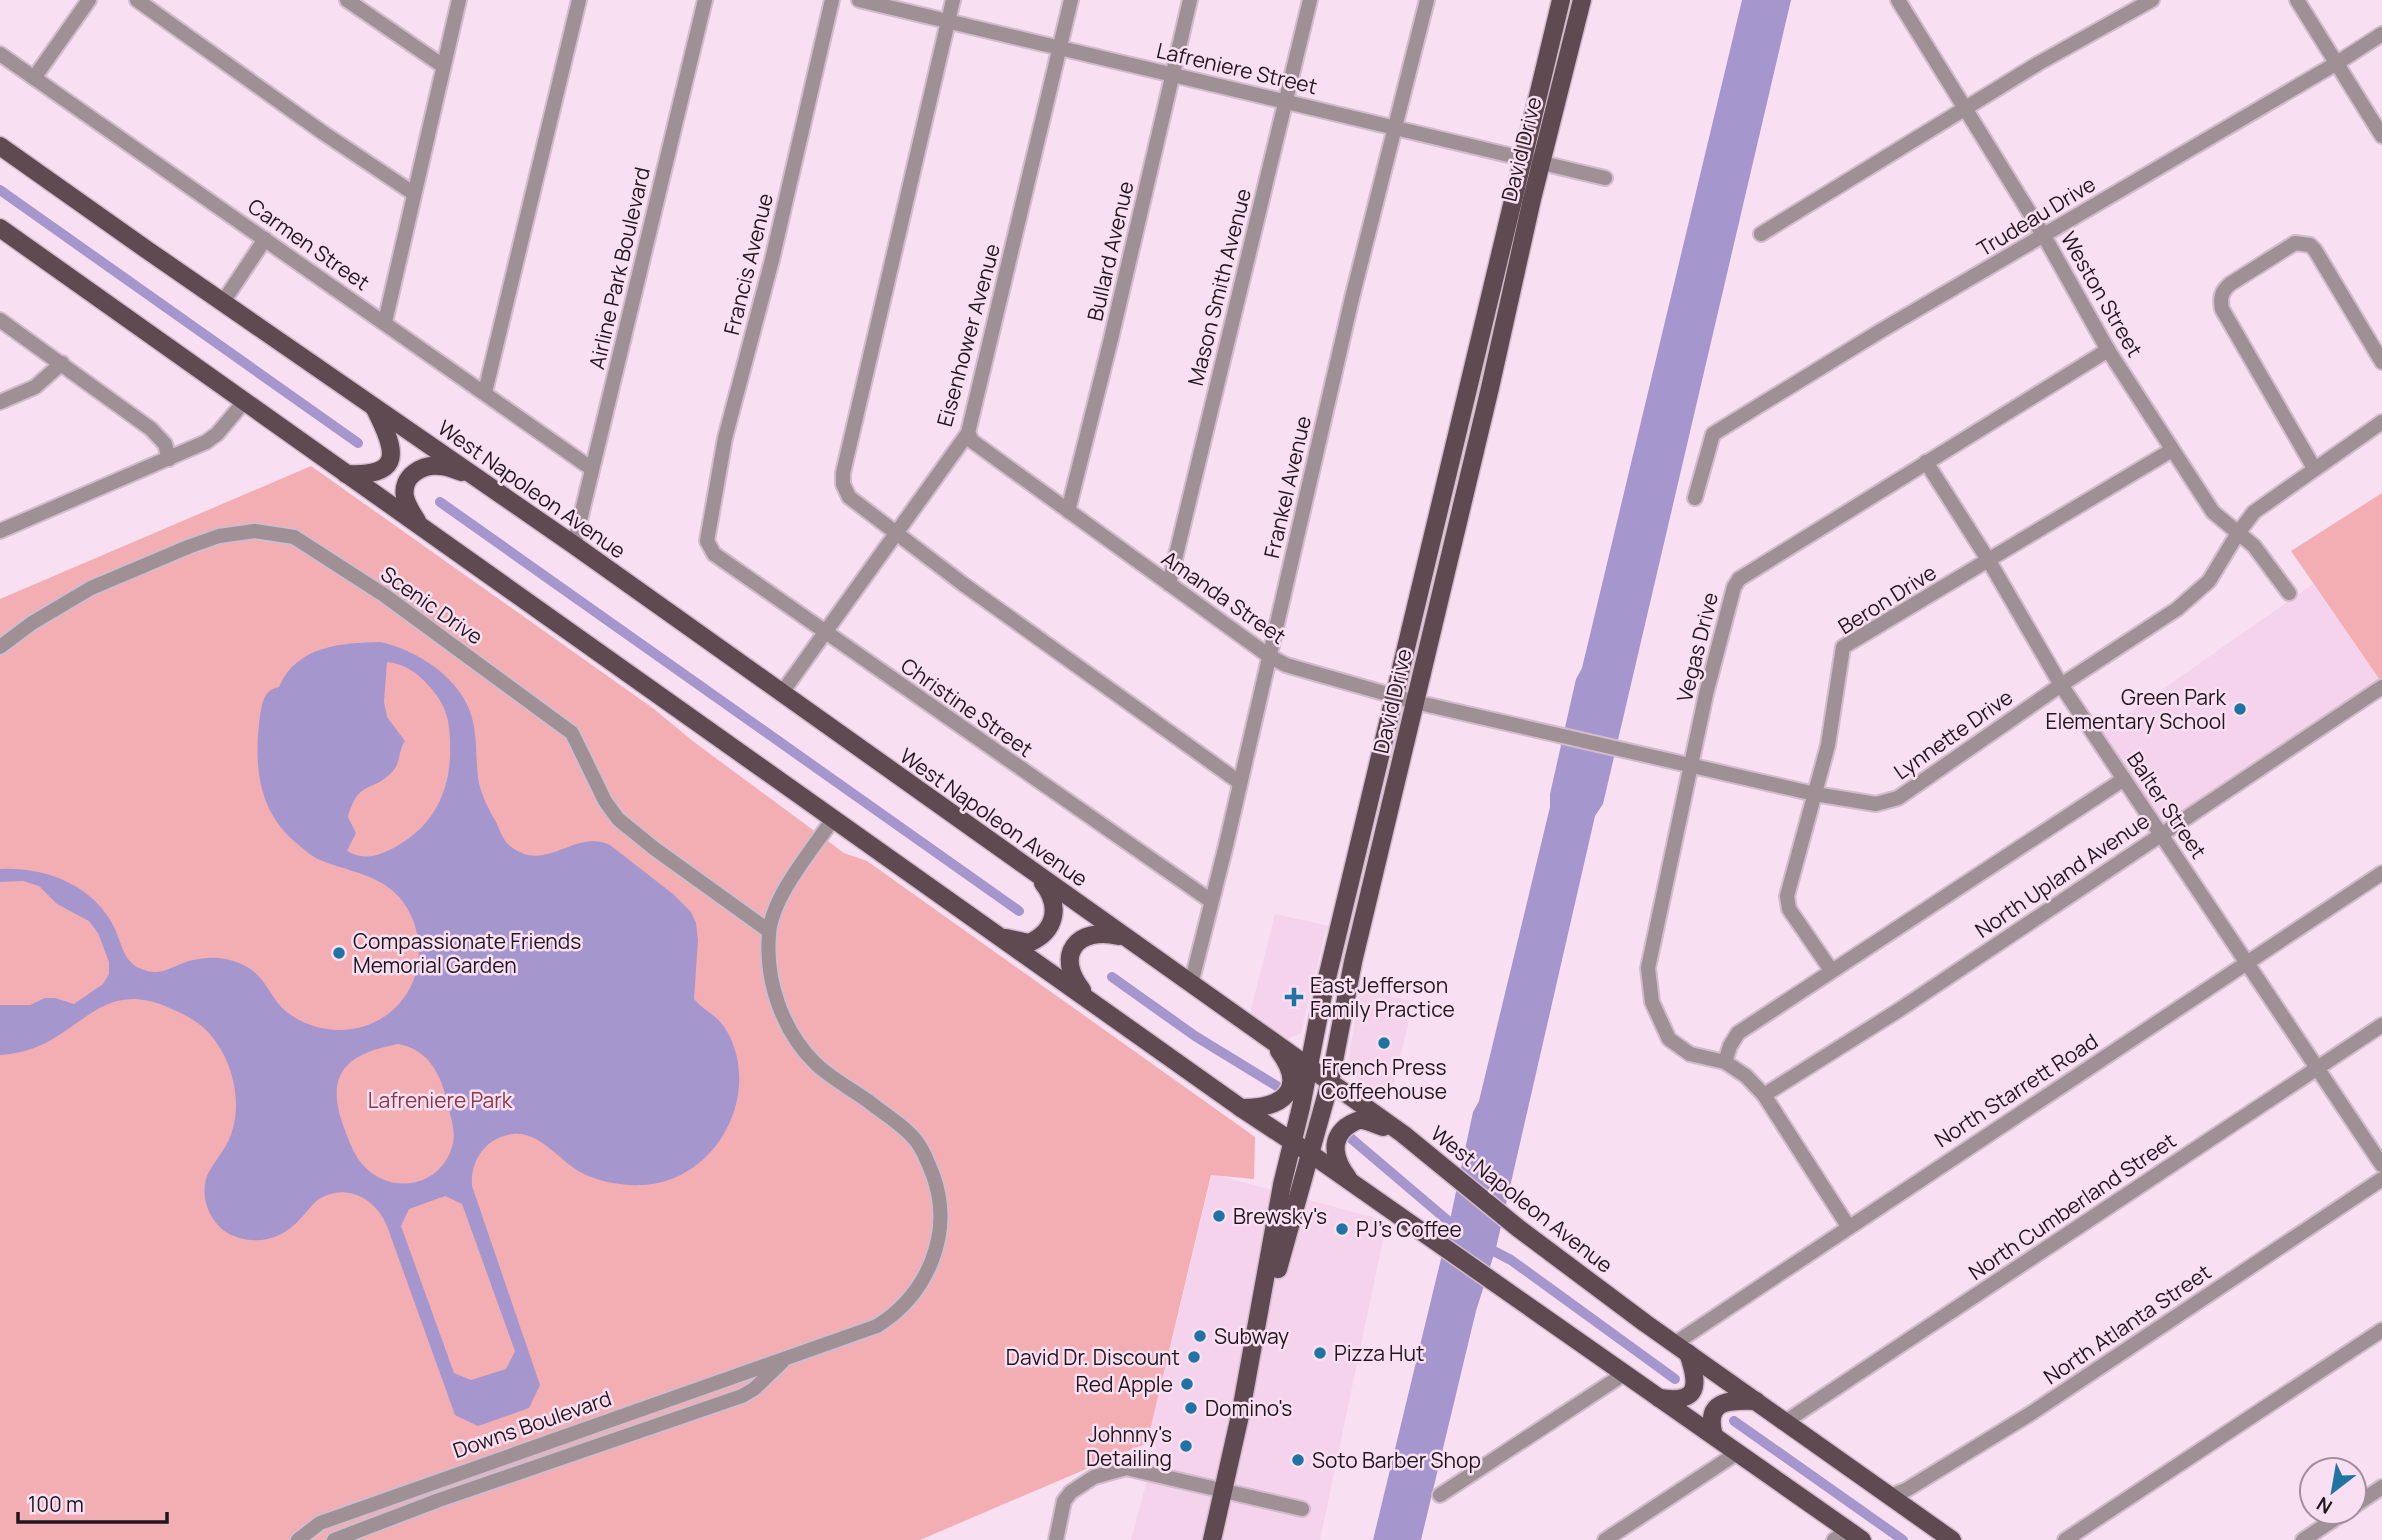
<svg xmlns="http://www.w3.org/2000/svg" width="2382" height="1540" font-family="Manrope,sans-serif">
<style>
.built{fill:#f5d3ec}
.green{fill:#f3aeb4}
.water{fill:#a696ce;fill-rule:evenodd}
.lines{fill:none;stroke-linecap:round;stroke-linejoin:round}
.canal{stroke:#a696ce;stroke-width:10}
.minor-casing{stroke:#d2bbcc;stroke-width:18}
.major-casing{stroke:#d2bbcc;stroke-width:21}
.minor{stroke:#9e9095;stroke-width:14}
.major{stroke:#604a52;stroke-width:18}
.poi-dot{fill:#2173a4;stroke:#f9dff2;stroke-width:2.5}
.labels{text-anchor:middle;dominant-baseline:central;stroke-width:5;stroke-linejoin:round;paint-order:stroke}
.street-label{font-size:21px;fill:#20171e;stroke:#f9dff2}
.poi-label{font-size:21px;fill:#20171e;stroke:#f9dff2;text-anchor:start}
.park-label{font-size:21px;fill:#8a3845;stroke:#f9dff2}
</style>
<rect width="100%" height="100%" fill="#f9dff2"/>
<!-- built -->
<g class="built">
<polygon points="2313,584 2382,683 2165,827 2100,733"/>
<polygon points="1275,914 1329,926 1325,934 1301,1033 1286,1040 1252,1015 1251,1009"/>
<polygon points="1360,989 1410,1001 1408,1025 1394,1082 1382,1098 1347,1070"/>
<polygon points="1212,1174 1387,1221 1320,1540 1131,1540 1156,1447 1147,1443"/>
</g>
<!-- green -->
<g class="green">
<polygon points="311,466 654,709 694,742 844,853 867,861 1255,1137 1254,1179 1211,1175 1147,1443 920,1540 0,1540 0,599"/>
<polygon points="2382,493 2382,683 2291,551"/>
</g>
<!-- water -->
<g class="water">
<polygon points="1742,0 1791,0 1603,804 1595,816 1496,1248 1476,1311 1421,1540 1373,1540 1447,1234 1473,1112 1479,1101 1550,807 1550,794 1576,679 1582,668"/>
<path d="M381,642C419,651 462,679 472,718C478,740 475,762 479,783C482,796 489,810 496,822C500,830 503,840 509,845C545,876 574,828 610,845L673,894L691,912L696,923L698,940L694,999C708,1015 718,1013 730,1037C760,1101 713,1182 642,1185C621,1186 599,1182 580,1172C559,1160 539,1131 513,1134C486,1137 470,1160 472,1186L540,1385L529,1408L478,1426L455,1415L387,1226C376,1199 347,1182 319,1199C312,1204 307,1212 301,1218C284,1238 259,1246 234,1236C210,1227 196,1193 210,1170C219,1155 229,1145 233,1128C242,1095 230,1054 206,1030C195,1019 179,1012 165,1006C112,985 92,1016 51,1040C36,1049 17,1054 0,1055V1005H30L45,998H55L74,1004L103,984L109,974V962L98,933L89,921L57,904L39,886L23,881L0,882V869C46,867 94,885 115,929C122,944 123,960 139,968C159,978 170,967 189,961C204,957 221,956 236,962C267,972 267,997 288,1013C333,1046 399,1030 416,973C423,948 417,918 400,898C380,875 351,872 325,862C313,858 303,849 294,841C260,812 254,768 259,725C261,710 261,690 279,687C297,645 342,643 381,642ZM387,662C405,664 416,672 428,685C445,703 450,719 450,743C452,787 436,824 397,846C379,856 365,861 347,851L356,833L348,817C359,778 372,794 393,771C401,762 398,751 405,741L387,717L384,702ZM398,1044C432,1050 443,1080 449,1110C452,1122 456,1134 452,1147C440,1187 391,1196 363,1165C353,1154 347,1136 342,1122C325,1071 350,1053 398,1044ZM445,1196L462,1204L515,1351L506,1369L471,1380L454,1373L401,1226L409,1209Z"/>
</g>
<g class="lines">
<!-- canal -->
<g class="canal">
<polyline points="0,190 358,443"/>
<polyline points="440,502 1019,911"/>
<polyline points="1112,977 1195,1036 1280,1088"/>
<polyline points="1347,1135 1460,1231"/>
<polyline points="1482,1245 1511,1260 1675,1379"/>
<polyline points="1734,1421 1903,1540"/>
</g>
<defs>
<g id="minor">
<polyline points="137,0 322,132 413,193"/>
<polyline points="347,0 443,66"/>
<polyline points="832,0 772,260 725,438 707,541 714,554 1211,901"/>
<polyline points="859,0 1605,178"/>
<polyline points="953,0 843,473 843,484 849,497 963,584 1239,782"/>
<polyline points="1898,0 2044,236 2108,350 2213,512 2254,546 2289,593"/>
<polyline points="2297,0 2382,136"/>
<polyline points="0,54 592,469"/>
<polyline points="34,78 89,0"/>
<polyline points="1761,234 2039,63 2152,0"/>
<polyline points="223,302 265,239"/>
<polyline points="0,320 151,429 165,444 169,459"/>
<polyline points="385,322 459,0"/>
<polyline points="485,392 579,0"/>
<polyline points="0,402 35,387 62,363"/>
<polyline points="968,433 972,441 1269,656 1286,665 1415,702 1815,794 1876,804 1898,798 2061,685 2177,609 2209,581 2238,533 2254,512 2382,422"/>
<polyline points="1926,462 1989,561 2061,685 2382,1165"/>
<path d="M2314,468L2222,309C2220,298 2221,292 2230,284L2295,243L2310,245L2315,250L2382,362"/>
<polyline points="1695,498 1713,434 1882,330 2337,63 2382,34"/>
<polyline points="1068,511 1110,343 1190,0"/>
<polyline points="0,531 206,442 217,434 244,402"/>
<polyline points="574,545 705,0"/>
<polyline points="1169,584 1310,0"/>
<polyline points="0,647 32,623 91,588 188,547 219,536 255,531 294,537 384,595 572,733 605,801 618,819 655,849 769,931"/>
<polyline points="781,694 968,433 1071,0"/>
<polyline points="1831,970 1789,909 1787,896 1828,745 1843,647 2172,450"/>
<polyline points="1191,984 1226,845 1352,298 1427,0"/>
<polyline points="1725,1062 1730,1046 1738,1033 2124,779"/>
<polyline points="1764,1095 1899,1010 2382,687"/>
<polyline points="1848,1226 1764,1095 1746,1076 1725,1062 1690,1054 1669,1039 1652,1002 1648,968 1706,694 1734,587 1739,579 2108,350"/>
<polyline points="1674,1344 2382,873"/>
<polyline points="1785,1422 2382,1025"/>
<polyline points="1440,1495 1624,1374"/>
<polyline points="1890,1496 1906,1490 2030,1414 2382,1179"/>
<polyline points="2354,1506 2382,1487"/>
<path d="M298,1540L320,1523L877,1326C928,1294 954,1233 933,1175C928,1163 924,1151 917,1142C904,1125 884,1114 868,1101C851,1089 831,1078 816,1064C782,1031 765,980 769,934C772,896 812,850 833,819"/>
<polyline points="334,1540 439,1500 742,1396 754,1389 782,1362"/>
<polyline points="1056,1540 1064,1501 1071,1492 1094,1477 1126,1468 1302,1509"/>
<polyline points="1605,1540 1737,1453"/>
<polyline points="1834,1540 1848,1530"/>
<polyline points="2065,1540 2382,1330"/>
<polyline points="2303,1540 2345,1512"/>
</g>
<g id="major">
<polyline points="0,146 150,252 574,545 1330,1082 1403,1134 1518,1228 1645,1323 1952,1540"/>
<polyline points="0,228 1241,1108 1311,1154 1862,1540"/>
<path d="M346,474C405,477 396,450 375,409"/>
<path d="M417,521C412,513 407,506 405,497C401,476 422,464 440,466C447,466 455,470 462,472"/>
<path d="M1006,938L1029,943C1056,931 1061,906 1043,883"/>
<path d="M1082,990C1054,955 1077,926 1119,936"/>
<path d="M1241,1108C1282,1109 1308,1090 1279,1051"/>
<path d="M1348,1178C1336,1162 1328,1142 1346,1127C1349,1125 1357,1120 1361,1120C1367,1120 1377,1125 1383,1127"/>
<polyline points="1278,1269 1330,1082 1353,962 1490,388 1532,199 1582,0"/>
<path d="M1659,1398C1700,1404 1699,1385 1688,1353"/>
<path d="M1714,1436C1704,1400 1728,1400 1756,1401"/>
<polyline points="1212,1540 1241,1411 1282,1185 1301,1107 1322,999 1561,0"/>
</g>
</defs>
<!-- minor casing -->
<use href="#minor" class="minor-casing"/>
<!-- major casing -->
<use href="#major" class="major-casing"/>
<!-- minor -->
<use href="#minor" class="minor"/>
<!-- major -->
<use href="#major" class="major"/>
</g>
<!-- markers -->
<g class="poi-dot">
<circle cx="2240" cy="709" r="7"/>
<circle cx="339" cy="953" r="7"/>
<path d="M1290.5 986.5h7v7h7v7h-7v7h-7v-7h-7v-7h7z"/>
<circle cx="1384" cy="1043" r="7"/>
<circle cx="1219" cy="1216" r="7"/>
<circle cx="1342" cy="1229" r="7"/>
<circle cx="1200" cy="1336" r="7"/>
<circle cx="1320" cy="1353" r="7"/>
<circle cx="1194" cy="1357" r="7"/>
<circle cx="1187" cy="1384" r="7"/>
<circle cx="1191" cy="1408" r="7"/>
<circle cx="1186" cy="1446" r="7"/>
<circle cx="1298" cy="1460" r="7"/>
</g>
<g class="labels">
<!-- street labels -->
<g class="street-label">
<text transform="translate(1237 68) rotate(13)">Lafreniere Street</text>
<text transform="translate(1521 149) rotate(-76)">David Drive</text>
<text transform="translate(2036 216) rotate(-31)">Trudeau Drive</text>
<text transform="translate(309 244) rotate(35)">Carmen Street</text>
<text transform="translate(1110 251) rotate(-77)">Bullard Avenue</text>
<text transform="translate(748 264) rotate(-76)">Francis Avenue</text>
<text transform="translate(619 268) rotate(-77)">Airline Park Boulevard</text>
<text transform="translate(1219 287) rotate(-76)">Mason Smith Avenue</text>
<text transform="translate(2102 294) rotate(60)">Weston Street</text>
<text transform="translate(968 335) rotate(-75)">Eisenhower Avenue</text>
<text transform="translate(1287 487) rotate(-77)">Frankel Avenue</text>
<text transform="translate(532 489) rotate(35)">West Napoleon Avenue</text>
<text transform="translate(1224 597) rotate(35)">Amanda Street</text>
<text transform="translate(1887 599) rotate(-32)">Beron Drive</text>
<text transform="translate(432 605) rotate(35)">Scenic Drive</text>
<text transform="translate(1697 647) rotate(-76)">Vegas Drive</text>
<text transform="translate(1392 701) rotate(-77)">David Drive</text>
<text transform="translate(967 707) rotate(35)">Christine Street</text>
<text transform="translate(1953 734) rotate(-35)">Lynnette Drive</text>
<text transform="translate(2167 805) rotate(56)">Balter Street</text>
<text transform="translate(994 817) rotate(35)">West Napoleon Avenue</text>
<text transform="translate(2062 875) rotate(-34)">North Upland Avenue</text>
<text transform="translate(2016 1090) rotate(-33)">North Starrett Road</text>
<text transform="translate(1522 1199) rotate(38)">West Napoleon Avenue</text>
<text transform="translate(2072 1206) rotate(-34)">North Cumberland Street</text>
<text transform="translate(2127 1324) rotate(-34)">North Atlanta Street</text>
<text transform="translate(532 1424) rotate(-19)">Downs Boulevard</text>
</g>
<!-- poi labels -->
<g class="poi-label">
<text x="2226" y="697" text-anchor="end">Green Park<tspan x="2226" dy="24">Elementary School</tspan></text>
<text x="353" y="941">Compassionate Friends<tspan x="353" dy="24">Memorial Garden</tspan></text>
<text x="1310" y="985">East Jefferson<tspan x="1310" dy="24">Family Practice</tspan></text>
<text x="1384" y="1067" text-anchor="middle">French Press<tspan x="1384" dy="24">Coffeehouse</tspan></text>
<text x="1233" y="1216">Brewsky's</text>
<text x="1356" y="1229">PJ's Coffee</text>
<text x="1214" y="1336">Subway</text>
<text x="1334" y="1353">Pizza Hut</text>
<text x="1180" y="1357" text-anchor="end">David Dr. Discount</text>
<text x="1173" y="1384" text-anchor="end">Red Apple</text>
<text x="1205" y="1408">Domino's</text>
<text x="1172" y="1434" text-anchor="end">Johnny's<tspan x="1172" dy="24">Detailing</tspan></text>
<text x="1312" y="1460">Soto Barber Shop</text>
</g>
<!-- park labels -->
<g class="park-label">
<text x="440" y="1100">Lafreniere Park</text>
</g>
</g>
<!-- north arrow -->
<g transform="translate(2333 1491) rotate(211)"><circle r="33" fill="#f9dff2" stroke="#a28f9d" stroke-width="2"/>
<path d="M0-5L12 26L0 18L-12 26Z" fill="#2173a4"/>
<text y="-10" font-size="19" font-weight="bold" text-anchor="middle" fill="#20171e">N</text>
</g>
<!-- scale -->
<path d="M18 1512v10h149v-10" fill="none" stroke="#20171e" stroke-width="3.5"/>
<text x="28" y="1512" font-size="21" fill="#20171e" stroke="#f9dff2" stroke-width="5" paint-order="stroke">100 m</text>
</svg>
